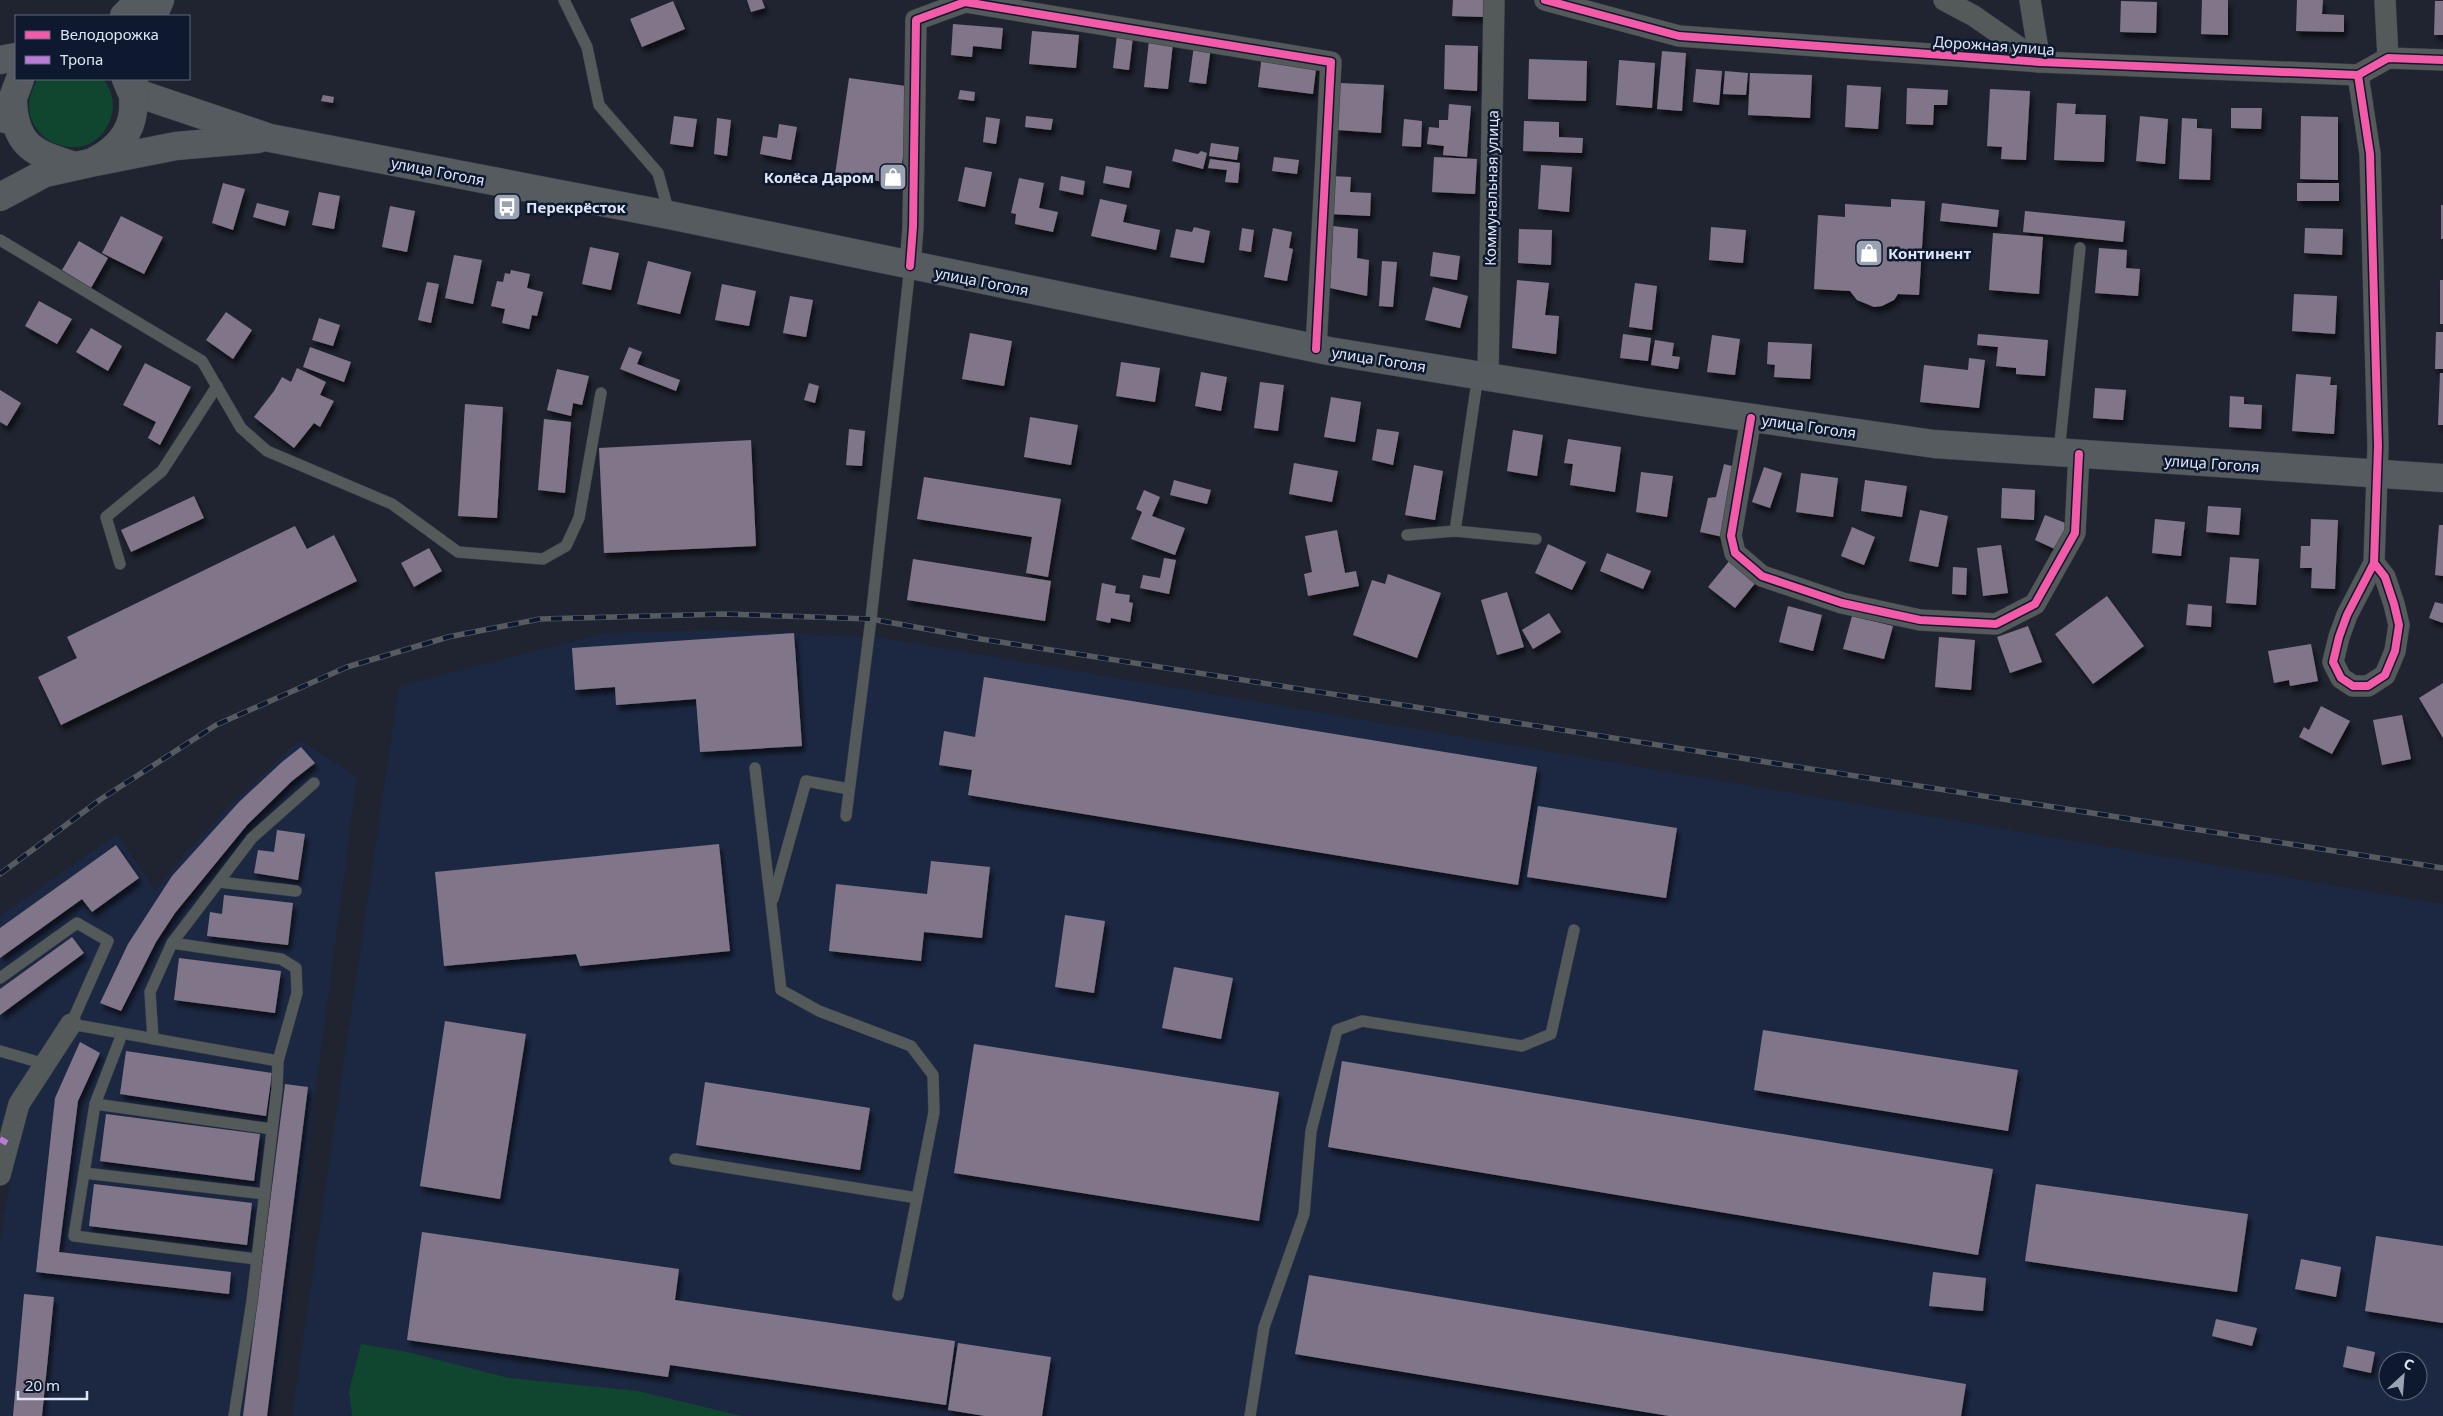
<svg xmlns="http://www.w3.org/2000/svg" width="2443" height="1416" font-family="'Noto Sans',sans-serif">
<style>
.built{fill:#1c2842;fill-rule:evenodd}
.green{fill:#104530}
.building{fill:#817589;filter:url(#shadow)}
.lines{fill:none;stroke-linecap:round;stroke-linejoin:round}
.service-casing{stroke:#3b404a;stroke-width:12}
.minor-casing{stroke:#3b404a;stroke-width:22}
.secondary-casing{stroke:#3b404a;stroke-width:29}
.service{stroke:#54595a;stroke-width:11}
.minor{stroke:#54595a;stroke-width:21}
.secondary{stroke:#555b5f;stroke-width:28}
.rail-casing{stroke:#565b61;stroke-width:5.5}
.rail{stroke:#0e182e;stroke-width:4;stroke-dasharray:11;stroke-linecap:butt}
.quiet{stroke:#bd7bd9;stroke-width:6;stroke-dasharray:12 6;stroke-linecap:butt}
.cycleway-casing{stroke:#0e182e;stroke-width:11}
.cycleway{stroke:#f35aa7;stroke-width:8}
.labels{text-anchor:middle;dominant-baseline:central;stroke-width:5;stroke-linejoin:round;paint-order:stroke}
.street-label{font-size:15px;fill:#dee6f6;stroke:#0e182e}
.poi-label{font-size:15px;font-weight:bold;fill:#dee6f6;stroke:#0e182e;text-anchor:start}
</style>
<defs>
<filter id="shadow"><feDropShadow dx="3" dy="5.5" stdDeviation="2.5" flood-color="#0009"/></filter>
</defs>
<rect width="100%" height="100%" fill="#1f2430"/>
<!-- built -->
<g class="built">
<path d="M723,630L883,638L2443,904V1416H292L399,686L605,633ZM2388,1361H2418V1391H2388Z"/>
<polygon points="301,741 357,777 273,1416 0,1416 0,1242 16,1142 0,1129 0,916 117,834 155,891 185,853 228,808 289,749"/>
</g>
<!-- green -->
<g class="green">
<path d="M38,79H103C111,88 115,102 112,114C95,179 0,138 38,79Z"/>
<polygon points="361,1344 407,1352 509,1378 638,1391 742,1416 352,1416 349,1391"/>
</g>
<!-- building -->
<g class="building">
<polygon points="747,0 762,0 765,8 751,12"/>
<polygon points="1453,0 1484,0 1484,17 1452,16"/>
<polygon points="2202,0 2228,0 2228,35 2201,34"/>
<polygon points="2297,0 2323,0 2322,14 2344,15 2344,32 2296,31"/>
<polygon points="673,1 685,29 642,47 630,19"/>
<polygon points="2121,1 2157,2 2156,33 2120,32"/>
<polygon points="2435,1 2443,1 2443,35 2434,35"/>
<polygon points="953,24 1003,28 1001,49 973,46 972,57 951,55"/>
<polygon points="1032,31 1079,35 1076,68 1029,64"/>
<polygon points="1117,35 1133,37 1129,70 1113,68"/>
<polygon points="1149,40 1173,43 1168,89 1144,87"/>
<polygon points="1194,45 1211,47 1206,84 1189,82"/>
<polygon points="1445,45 1478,46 1477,91 1444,89"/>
<polygon points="1662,51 1686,53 1682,111 1657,109"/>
<polygon points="1262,55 1317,61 1313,94 1258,87"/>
<polygon points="1529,59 1587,61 1586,101 1528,99"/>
<polygon points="1619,60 1655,63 1652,108 1616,105"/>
<polygon points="1696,69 1722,71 1719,105 1693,102"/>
<polygon points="1725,71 1748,73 1746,95 1723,94"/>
<polygon points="1750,73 1812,75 1810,118 1748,115"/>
<polygon points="849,78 913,87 899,184 835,175"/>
<polygon points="1340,83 1384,85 1381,133 1337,130"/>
<polygon points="1847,85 1881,87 1878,129 1845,127"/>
<polygon points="1907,88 1948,90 1947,105 1934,105 1933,125 1906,124"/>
<polygon points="1990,89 2030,91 2026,160 2001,159 2002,147 1987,146"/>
<polygon points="960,90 975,92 974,101 958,99"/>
<polygon points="323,95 334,97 333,103 321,101"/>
<polygon points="2057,103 2076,104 2075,114 2106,115 2104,162 2054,160"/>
<polygon points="1449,104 1471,106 1467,157 1443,155 1444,146 1427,144 1429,127 1439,128 1439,120 1448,120"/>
<polygon points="2231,108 2262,108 2261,129 2231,128"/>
<polygon points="674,116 697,119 693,147 670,144"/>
<polygon points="1026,116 1053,119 1051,130 1025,127"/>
<polygon points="2140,116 2168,119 2165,164 2136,161"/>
<polygon points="2301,116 2338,117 2338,180 2300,179"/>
<polygon points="986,117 1000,119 996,144 983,142"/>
<polygon points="717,118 731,120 727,156 714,154"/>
<polygon points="2182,118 2197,119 2197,128 2212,129 2210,180 2179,179"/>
<polygon points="1404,119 1422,121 1421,147 1402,146"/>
<polygon points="1524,121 1559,122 1559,137 1583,138 1582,153 1523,151"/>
<polygon points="779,124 797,127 791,160 760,154 763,136 777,138"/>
<polygon points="1211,143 1239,147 1237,160 1209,156"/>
<polygon points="1175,149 1198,154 1201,151 1207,153 1203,169 1172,161"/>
<polygon points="1274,157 1299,160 1297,174 1272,171"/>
<polygon points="1434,157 1477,159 1475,194 1432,192"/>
<polygon points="1210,159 1240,163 1238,183 1225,182 1227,170 1208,168"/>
<polygon points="1541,165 1572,167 1569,212 1538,209"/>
<polygon points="1106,166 1132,171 1129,188 1103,183"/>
<polygon points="965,167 992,172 985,207 958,201"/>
<polygon points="1061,176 1085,181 1083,195 1059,190"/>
<polygon points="1331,176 1351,177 1350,192 1371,193 1370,216 1330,214"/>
<polygon points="1019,178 1044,183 1039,208 1058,212 1053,232 1015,224 1016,214 1011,213"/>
<polygon points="223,183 245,189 233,230 212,223"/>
<rect x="2297" y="183" width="42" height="18"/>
<polygon points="319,192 340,196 334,229 312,225"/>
<polygon points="1100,199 1127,205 1123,222 1160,230 1156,250 1091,236"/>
<polygon points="1891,199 1925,201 1919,295 1898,294 1894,300 1882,306 1874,307 1857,300 1850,291 1814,289 1818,215 1845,217 1845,204 1891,207"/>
<polygon points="257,203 289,211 285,226 253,217"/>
<polygon points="502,203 516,205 514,211 501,209"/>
<polygon points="1942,203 1999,210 1997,227 1940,221"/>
<rect x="2441" y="205" width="2" height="34"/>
<polygon points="390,206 415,211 407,252 382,247"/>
<polygon points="2025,211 2125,221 2123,242 2023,232"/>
<polygon points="121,216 163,237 144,274 102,253"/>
<polygon points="1333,226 1358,229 1357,258 1369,260 1367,296 1330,288"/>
<polygon points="1194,227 1210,231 1204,263 1170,257 1176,229 1192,232"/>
<polygon points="1711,227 1746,230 1743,263 1709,260"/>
<polygon points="1242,228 1254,230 1251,252 1239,250"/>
<polygon points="1273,228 1292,232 1289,248 1293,249 1287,281 1264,277"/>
<polygon points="2305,228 2343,229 2342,255 2304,253"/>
<polygon points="1519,229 1552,230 1551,265 1518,263"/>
<polygon points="1993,233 2043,237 2039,294 1989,290"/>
<polygon points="79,241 108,258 91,288 62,270"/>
<polygon points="590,247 619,253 611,290 582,284"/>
<polygon points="2099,248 2127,250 2126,268 2140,269 2138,296 2095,293"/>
<polygon points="1433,252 1460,256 1457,280 1430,276"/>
<polygon points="454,255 482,260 473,304 445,298"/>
<polygon points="648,261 691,272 680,314 637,304"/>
<polygon points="1382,261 1397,262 1393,307 1379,306"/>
<polygon points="511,270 530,274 527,288 543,292 537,316 532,315 529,329 502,323 505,309 491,306 497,281 503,282 505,273 510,274"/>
<polygon points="1517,280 1549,283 1545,315 1559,316 1556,354 1512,348"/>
<rect x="2440" y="280" width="3" height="44"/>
<polygon points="427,282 439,284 431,323 418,320"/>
<polygon points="1635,283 1657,286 1652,330 1629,327"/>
<polygon points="722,284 756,291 749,326 715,320"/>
<polygon points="1433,287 1468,296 1460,328 1425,320"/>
<polygon points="2294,294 2337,296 2335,334 2292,331"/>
<polygon points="790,296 813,300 806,337 783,333"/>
<polygon points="39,301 72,319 57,344 25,326"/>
<polygon points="226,312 252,330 233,359 206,340"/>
<polygon points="319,318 340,325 333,346 312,340"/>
<polygon points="91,328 122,346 108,371 76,352"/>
<polygon points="2436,332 2443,332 2443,369 2435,369"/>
<polygon points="970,333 1012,341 1004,386 962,379"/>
<polygon points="1623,334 1651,338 1648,361 1620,358"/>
<polygon points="1978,334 2048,340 2045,376 2016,374 2016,368 1996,366 1998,347 1977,345"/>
<polygon points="1712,335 1740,339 1735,375 1707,372"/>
<polygon points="1655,340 1674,343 1672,356 1680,357 1678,369 1651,365"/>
<polygon points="1768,342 1812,344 1810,379 1774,377 1775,365 1767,364"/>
<polygon points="310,347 351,362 344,382 303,367"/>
<polygon points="629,347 642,352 637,364 680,380 676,391 620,369"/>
<polygon points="1969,358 1985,360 1979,408 1920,402 1924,365 1968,370"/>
<polygon points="1121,362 1160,368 1155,402 1116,396"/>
<polygon points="145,363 191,387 160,445 148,438 156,422 123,405"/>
<polygon points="297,368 326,382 320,395 334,401 320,427 314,423 294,448 254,417 274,391 282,377 291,382"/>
<polygon points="557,369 589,376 582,405 573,403 571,416 547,410"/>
<polygon points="1201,372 1227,377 1221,411 1195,406"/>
<polygon points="2440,373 2443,373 2443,425 2438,425"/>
<polygon points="2296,374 2331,377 2330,385 2337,385 2334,434 2292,431"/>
<polygon points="1260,382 1284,385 1278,431 1254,428"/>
<polygon points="809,383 819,386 815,403 804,400"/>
<polygon points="2095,388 2126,390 2123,420 2093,418"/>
<polygon points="0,390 21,403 7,426 0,422"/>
<polygon points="2230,396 2244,397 2244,404 2262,405 2261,429 2229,427"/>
<polygon points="1331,397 1361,402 1355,442 1324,437"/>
<polygon points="465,404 503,407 497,518 458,516"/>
<polygon points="1030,417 1078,425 1071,465 1024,457"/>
<polygon points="544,419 571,422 565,493 538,490"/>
<polygon points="849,429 865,431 862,466 846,465"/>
<polygon points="1377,429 1399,432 1393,465 1372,460"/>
<polygon points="1513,430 1543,435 1537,476 1507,471"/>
<polygon points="1568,439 1621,447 1615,492 1570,485 1573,464 1564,463"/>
<polygon points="751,440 756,546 604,553 599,448"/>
<polygon points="1294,463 1338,471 1332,502 1289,494"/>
<polygon points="1724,464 1740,468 1723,537 1700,532 1708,498 1716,497"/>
<polygon points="1414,465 1443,471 1435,520 1405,515"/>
<polygon points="1764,467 1782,473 1770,508 1752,502"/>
<polygon points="1641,472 1673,476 1667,517 1636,512"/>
<polygon points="1801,473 1838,478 1833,517 1796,512"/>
<polygon points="924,477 1061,499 1048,577 1026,573 1032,537 917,519"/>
<polygon points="1174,480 1211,490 1207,504 1170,495"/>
<polygon points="1865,480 1907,486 1902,517 1861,511"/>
<polygon points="2002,488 2035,490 2034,520 2001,518"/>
<polygon points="1144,490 1160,497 1152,516 1185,528 1175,555 1131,539 1142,512 1136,509"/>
<polygon points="194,496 204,518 131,552 121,530"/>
<polygon points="2208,506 2241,508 2239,535 2206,532"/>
<polygon points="1920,510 1948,516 1938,567 1909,561"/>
<polygon points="2045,515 2068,524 2057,550 2035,540"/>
<polygon points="2155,519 2185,522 2181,556 2152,553"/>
<polygon points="2311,519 2338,520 2335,589 2311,588 2312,568 2300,568 2301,546 2310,546"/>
<polygon points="2439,525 2443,525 2443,576 2435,575"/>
<polygon points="295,526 307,549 334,535 357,581 61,725 38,677 77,658 67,637"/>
<polygon points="1852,527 1875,537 1864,565 1841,556"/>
<polygon points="1337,530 1345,573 1356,571 1359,586 1308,596 1304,574 1312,572 1305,536"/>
<polygon points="1548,544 1586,562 1572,590 1535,573"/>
<polygon points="2001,545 2008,593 1983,596 1977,548"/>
<polygon points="429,548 442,571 414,587 401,563"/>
<polygon points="1607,553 1651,571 1643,589 1600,571"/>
<polygon points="2230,557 2259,559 2256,605 2226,603"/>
<polygon points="1164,558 1176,560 1169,594 1140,588 1143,575 1160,578"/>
<polygon points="913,559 1051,581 1045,621 907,600"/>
<polygon points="1730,560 1757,581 1735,608 1708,587"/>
<polygon points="1953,567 1967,568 1966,595 1952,594"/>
<polygon points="1388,574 1441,593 1417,658 1353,635 1372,580 1385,584"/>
<polygon points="1102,583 1116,586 1115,593 1130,595 1129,602 1133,603 1130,622 1111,618 1110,623 1096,620"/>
<polygon points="1507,592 1524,647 1497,655 1481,600"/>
<polygon points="2107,596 2144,646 2093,684 2055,634"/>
<polygon points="2435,602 2443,604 2443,623 2429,618"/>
<polygon points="2188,604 2212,606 2211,627 2186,625"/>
<polygon points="1788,606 1822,615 1813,651 1779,642"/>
<polygon points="1549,613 1561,632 1533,649 1522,630"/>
<polygon points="1852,616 1893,626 1884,659 1843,649"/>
<polygon points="2028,626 2042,662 2010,673 1997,637"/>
<polygon points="794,633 802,746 700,752 696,699 616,705 615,687 575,690 572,648"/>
<polygon points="1939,637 1975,640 1971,690 1935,687"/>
<polygon points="2311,644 2318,681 2290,686 2289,680 2274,683 2268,651"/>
<polygon points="984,677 1537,767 1518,885 968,795 972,770 939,765 944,731 975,737"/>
<polygon points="2443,683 2443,738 2419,698"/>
<polygon points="2321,706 2350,721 2332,754 2299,737 2304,727 2309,730"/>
<polygon points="2402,715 2411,759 2382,765 2373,720"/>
<polygon points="301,747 315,763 292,781 247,825 175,913 156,942 121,1011 100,1003 128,944 172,876 239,802 282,762"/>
<polygon points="1538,806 1677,828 1666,898 1527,877"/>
<polygon points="277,830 305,834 298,880 254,873 258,850 274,852"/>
<polygon points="719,844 730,951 580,966 576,954 444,966 435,872"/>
<polygon points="116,845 139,878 92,912 82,899 0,958 0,928"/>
<polygon points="931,861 990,867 982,938 924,932 921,961 829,951 836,884 927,894"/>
<polygon points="224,895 293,903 288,945 207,936 210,912 222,914"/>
<polygon points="1065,915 1105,921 1094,993 1055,987"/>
<polygon points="72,937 84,953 0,1015 0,989"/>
<polygon points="179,958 281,971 275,1013 174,1000"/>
<polygon points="1174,967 1233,978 1221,1039 1162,1028"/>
<polygon points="445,1021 526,1034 500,1199 420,1186"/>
<polygon points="1763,1030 2018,1070 2008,1131 1754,1090"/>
<polygon points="80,1042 100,1053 78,1101 59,1252 231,1272 229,1294 36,1272 55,1098"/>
<polygon points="974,1044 1279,1092 1259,1221 954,1173"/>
<polygon points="126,1051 272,1073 266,1116 120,1094"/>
<polygon points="1342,1061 1993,1169 1978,1255 1328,1147"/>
<polygon points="705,1082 870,1108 860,1170 696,1145"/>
<polygon points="285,1084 308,1087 267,1416 243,1416"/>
<polygon points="106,1114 260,1134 254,1181 100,1161"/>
<polygon points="94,1184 252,1203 247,1245 89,1226"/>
<polygon points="2036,1184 2248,1214 2237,1292 2025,1261"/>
<polygon points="422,1232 679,1269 675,1300 955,1341 946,1405 670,1365 668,1377 407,1340"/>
<polygon points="2376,1236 2443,1246 2443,1323 2365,1311"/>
<polygon points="2301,1259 2341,1267 2336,1297 2295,1289"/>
<polygon points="1933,1272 1986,1278 1983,1311 1929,1306"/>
<polygon points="1309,1275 1966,1384 1961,1416 1669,1416 1295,1354"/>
<polygon points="24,1294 54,1297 42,1416 13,1416"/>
<polygon points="2216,1319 2257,1328 2252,1346 2212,1336"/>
<polygon points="958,1343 1051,1357 1042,1416 985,1416 948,1410"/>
<polygon points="2347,1346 2375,1352 2371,1373 2343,1367"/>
</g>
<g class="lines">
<defs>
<g id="service">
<polyline points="564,0 587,47 599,105 658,173 669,213"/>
<polyline points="0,240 202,361 241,428 267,451 392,504 458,552 543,559 566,546 579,518 601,393"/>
<polyline points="2059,452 2080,248"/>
<polyline points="1455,531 1478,375"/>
<polyline points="1407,535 1455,531 1536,539"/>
<polyline points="120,564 106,517 162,471 217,386"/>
<polyline points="755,768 781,990 819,1011 911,1046 933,1075 934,1112 898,1295"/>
<polyline points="846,816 871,619 910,266"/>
<polyline points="219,882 296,891"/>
<polyline points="773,899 806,781 849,789"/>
<polyline points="172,943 281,959 296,968 297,993 278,1061"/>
<polyline points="0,978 77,923 108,941 71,1024 278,1061 277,1089 252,1301 234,1416"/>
<polyline points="122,1034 95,1104 74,1236 256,1259"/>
<polyline points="153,1039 150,992 172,943 252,838 314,783"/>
<polyline points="0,1051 45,1064"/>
<polyline points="95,1104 272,1129"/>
<polyline points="675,1159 917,1198"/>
<polyline points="84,1173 264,1194"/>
<polyline points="1250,1416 1264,1327 1304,1214 1311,1131 1337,1030 1362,1021 1522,1046 1551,1034 1574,930"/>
</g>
<g id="minor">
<polyline points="1545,0 1679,36 2040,62 2358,75 2388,58 2443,60"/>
<polyline points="1944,0 1974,16 2040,62"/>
<polyline points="2030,0 2040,62"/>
<polyline points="2385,0 2388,58"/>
<polyline points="2358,75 2370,154 2378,446 2374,563 2347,615 2339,637 2333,662 2341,678 2353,686 2368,686 2385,675 2395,651 2399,625 2394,604 2385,577 2374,563"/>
<polyline points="910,266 913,227 916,20 965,2 1331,62 1316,349"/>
<polyline points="1488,377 1494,0"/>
<polyline points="1751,418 1731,536 1735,553 1762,576 1842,603 1920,620 1996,624 2035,604 2075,533 2079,454"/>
<polyline points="0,1175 19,1104 71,1024"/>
</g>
<g id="secondary">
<polyline points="124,16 140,0"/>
<polyline points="153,16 160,0"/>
<polyline points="0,60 16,57"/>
<polyline points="126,79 131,91 270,138 669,215 1329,351 1642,402 1934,444 2443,478"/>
<path d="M13,102C15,148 37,154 75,166"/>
<polyline points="5,119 20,79"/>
<path d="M96,160C116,150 131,133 133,111C134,99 132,90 134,79"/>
<polyline points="0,197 45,173 90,163 176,146 258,139"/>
</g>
</defs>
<!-- service casing -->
<use href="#service" class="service-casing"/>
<!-- minor casing -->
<use href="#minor" class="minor-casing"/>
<!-- secondary casing -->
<use href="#secondary" class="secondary-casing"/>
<!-- service -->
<use href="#service" class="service"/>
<!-- minor -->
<use href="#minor" class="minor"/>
<!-- secondary -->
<use href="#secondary" class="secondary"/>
<defs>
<polyline id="rail" points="0,874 101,799 216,725 347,667 448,637 540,619 724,614 871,619 981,639 2443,868"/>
</defs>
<!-- rail casing -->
<use href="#rail" class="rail-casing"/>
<!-- rail -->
<use href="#rail" class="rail"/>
<!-- quiet -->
<polyline class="quiet" points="0,1139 7,1143"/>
<defs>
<g id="cycleway">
<polyline points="1545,0 1679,36 2040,62 2358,75 2388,58 2443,60"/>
<polyline points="2358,75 2370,154 2378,446 2374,563 2347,615 2339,637 2333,662 2341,678 2353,686 2368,686 2385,675 2395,651 2399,625 2394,604 2385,577 2374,563"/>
<polyline points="910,266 913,227 916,20 965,2 1331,62 1316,349"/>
<polyline points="1751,418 1731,536 1735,553 1762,576 1842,603 1920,620 1996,624 2035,604 2075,533 2079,454"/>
</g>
</defs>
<!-- cycleway casing -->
<use href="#cycleway" class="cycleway-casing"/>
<!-- cycleway -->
<use href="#cycleway" class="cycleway"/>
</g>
<!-- icons -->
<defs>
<symbol id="shop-square" viewBox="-11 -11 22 22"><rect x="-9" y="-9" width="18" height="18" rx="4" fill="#9ba2b1" stroke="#0e182e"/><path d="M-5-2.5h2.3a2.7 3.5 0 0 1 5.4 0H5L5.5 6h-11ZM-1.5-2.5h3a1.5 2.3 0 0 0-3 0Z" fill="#fff"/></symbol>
<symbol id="bus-square" viewBox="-11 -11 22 22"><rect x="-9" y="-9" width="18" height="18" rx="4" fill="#9ba2b1" stroke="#0e182e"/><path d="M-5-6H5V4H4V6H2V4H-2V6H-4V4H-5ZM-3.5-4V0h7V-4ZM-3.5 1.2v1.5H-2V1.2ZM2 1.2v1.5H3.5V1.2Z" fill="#fff"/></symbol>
</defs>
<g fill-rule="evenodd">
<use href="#shop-square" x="877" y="161" width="32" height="32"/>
<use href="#bus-square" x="491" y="191" width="32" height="32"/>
<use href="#shop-square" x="1853" y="237" width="32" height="32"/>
</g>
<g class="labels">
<!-- street labels -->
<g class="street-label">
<text transform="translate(1994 45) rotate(4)">Дорожная улица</text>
<text transform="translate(438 171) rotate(11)">улица Гоголя</text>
<text transform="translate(1491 188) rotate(-89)">Коммунальная улица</text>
<text transform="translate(982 281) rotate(11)">улица Гоголя</text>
<text transform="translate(1379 359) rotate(9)">улица Гоголя</text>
<text transform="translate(1809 426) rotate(8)">улица Гоголя</text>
<text transform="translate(2212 463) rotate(4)">улица Гоголя</text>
</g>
<!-- poi labels -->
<g class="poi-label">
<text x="874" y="177" text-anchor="end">Колёса Даром</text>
<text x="526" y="207">Перекрёсток</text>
<text x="1888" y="253">Континент</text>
</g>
</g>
<!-- legend -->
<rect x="15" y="15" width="175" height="65" fill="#0e182e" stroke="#616a7e"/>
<rect x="25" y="31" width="25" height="8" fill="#f35aa7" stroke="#616a7e"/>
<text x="60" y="40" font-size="15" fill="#dee6f6">Велодорожка</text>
<rect x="25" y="56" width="25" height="8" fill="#bd7bd9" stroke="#616a7e"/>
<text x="60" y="65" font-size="15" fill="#dee6f6">Тропа</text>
<!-- north arrow -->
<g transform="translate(2403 1376) rotate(26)"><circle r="24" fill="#0e182e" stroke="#616a7e"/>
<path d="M0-4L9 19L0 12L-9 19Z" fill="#9ba2b1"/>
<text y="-8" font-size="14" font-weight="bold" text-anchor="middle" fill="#dee6f6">С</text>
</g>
<!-- scale -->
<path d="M18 1391v8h69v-8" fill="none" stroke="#dee6f6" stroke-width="2.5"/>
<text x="25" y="1391" font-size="15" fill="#dee6f6" stroke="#0e182e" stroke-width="4" paint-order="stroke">20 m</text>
</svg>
